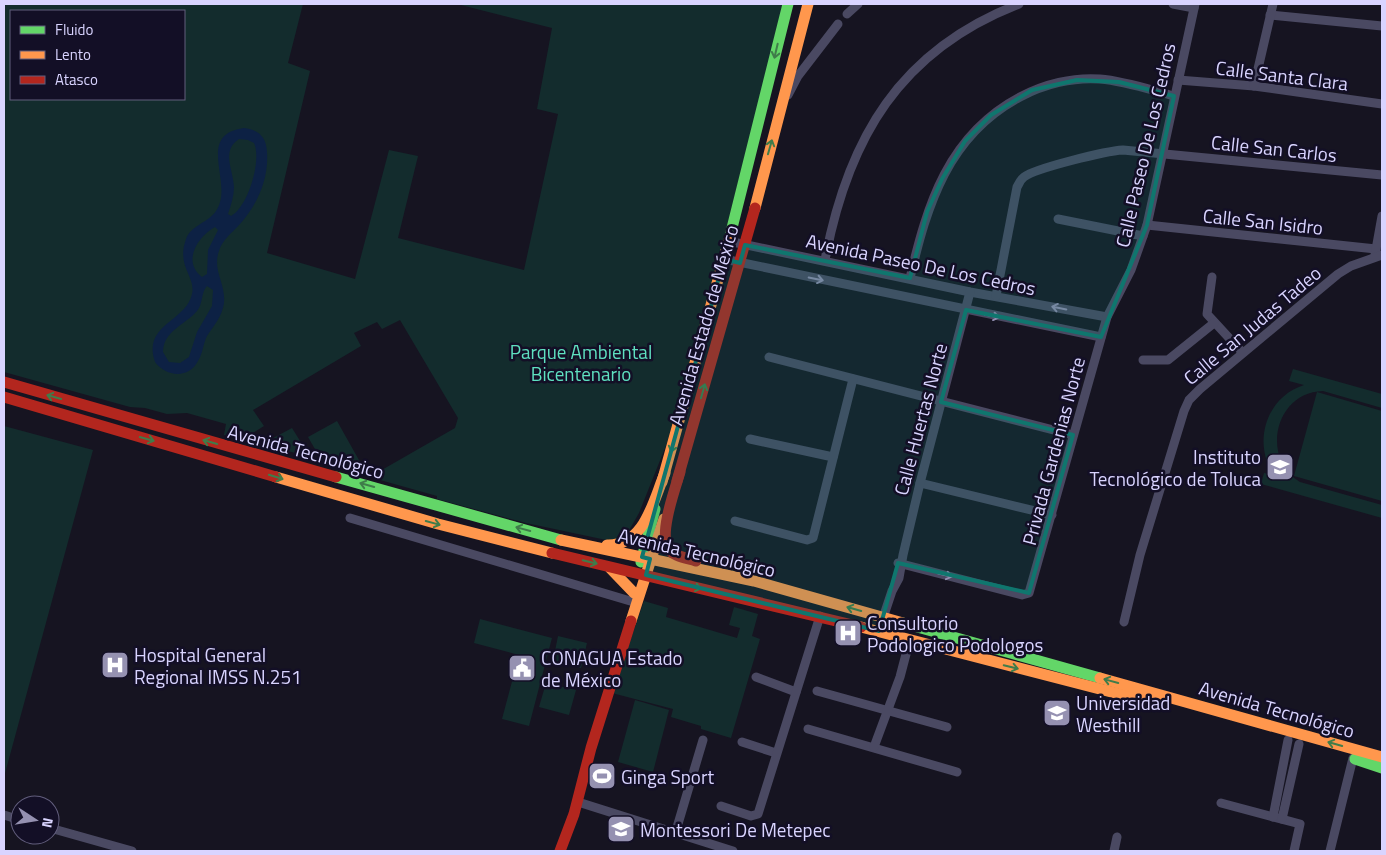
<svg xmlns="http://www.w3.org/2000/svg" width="1386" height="855" font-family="'Titillium Web',sans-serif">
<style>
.green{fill:#132c2d;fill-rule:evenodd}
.water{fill:#0d2144;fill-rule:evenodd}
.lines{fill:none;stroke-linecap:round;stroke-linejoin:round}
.street{stroke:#4a4962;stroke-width:9}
.fast{stroke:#63d668;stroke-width:11}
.slow{stroke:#ff974d;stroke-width:11}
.jam{stroke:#b3261e;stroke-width:11}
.oneway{stroke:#3f7c4a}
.oneway2{stroke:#928eb0}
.marked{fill:#0f766e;fill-opacity:0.2;stroke:#0f766e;stroke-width:4;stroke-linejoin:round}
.labels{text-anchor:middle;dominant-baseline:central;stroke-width:5;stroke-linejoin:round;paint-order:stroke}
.street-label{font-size:19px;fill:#d9d4ff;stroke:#130f26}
.park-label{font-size:19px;fill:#5fe0c0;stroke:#130f26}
.poi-label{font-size:19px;fill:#d9d4ff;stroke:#130f26;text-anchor:start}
</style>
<rect width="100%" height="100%" fill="#161421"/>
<!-- green -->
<g class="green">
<path d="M4,4H303L288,63L310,71L267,253L355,279L389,150L418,156L398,238L524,270L558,114L537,109L552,28L457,4H783L716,269L667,443L639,513L627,534L611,541L526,523L437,499V496L380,480V471L455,428L458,418L400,320L382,329L377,322L354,333L361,346L253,410L264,426L242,440L224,435L226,424L187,413L167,414L145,408L130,407L4,372ZM11,11H184V99H11Z"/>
<path d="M1293,369L1382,394V408L1323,391C1275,392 1260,458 1300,482L1382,505V518L1261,484L1264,473L1274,475C1252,443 1266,397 1304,385L1289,381Z"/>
<polygon points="1317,392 1382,411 1382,501 1294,476"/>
<polygon points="337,421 364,469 358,474 323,463 308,437"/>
<polygon points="4,426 93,450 4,777"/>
<polygon points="292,428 310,457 262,444"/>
<polygon points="644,601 668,608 666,617 737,638 740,628 729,625 734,607 758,614 752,636 760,639 731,738 701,729 701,726 671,717 673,709 612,693"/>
<polygon points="480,619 552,638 529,726 502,719 519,655 474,643"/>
<polygon points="558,636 587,643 581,668 553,661"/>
<polygon points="546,683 576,690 569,715 539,707"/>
<polygon points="635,700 669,710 653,772 618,762"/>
</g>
<!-- water -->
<path class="water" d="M244,128C258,130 266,136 267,152C269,179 257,205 240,224C232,233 222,240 219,251C212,270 226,284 224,303C222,317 214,325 207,336C203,344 203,353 198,361C189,379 166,377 155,362C142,324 186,322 192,294C196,276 176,267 186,239C191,225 208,223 216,211C235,184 194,135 244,128ZM239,139L248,140L254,143C262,160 248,207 231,216L228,214C231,205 234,196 234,187C233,169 221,151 239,139ZM215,227L218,230L208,250L207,274L202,277C182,262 197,237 215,227ZM207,286L213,290L212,306L197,332L189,357L180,363L169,362L163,352C163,331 185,325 197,311C203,304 201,292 207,286Z"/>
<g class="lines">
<!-- street -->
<g class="street">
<polyline points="1173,4 1194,8"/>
<polyline points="847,14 858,4"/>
<polyline points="1270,15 1382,26"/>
<polyline points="1178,80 1254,86 1382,104"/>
<polyline points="1254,86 1273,4"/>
<polyline points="788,95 798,76 838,24"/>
<polyline points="1058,219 1143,236"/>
<polyline points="1147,225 1376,249"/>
<polyline points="728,241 970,292 1107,317"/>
<polyline points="1375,255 1382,216"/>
<polyline points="724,259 1101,337"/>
<path d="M825,260C848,138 900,50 1019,4"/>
<polyline points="1212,277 1207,314 1242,352"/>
<path d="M910,278C927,205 948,135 1020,97C1044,84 1073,77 1100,79C1125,81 1151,90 1174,96"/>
<path d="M996,296L1017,187C1019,184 1020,180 1024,177C1036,168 1106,151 1123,150L1382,175"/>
<polyline points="769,357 1073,435"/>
<polyline points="1143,360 1168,360 1214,323"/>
<polyline points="750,439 833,457"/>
<polyline points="920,483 1052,515"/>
<polyline points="350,518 637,603"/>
<polyline points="735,521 807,540 813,538 853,379"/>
<polyline points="898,563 1022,595 1029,593 1107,317 1131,270 1147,225 1195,4"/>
<polyline points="882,621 892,591 899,578 903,555 920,483 970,292"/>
<polyline points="1124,622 1140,555 1184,411 1189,400 1200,389 1338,274 1351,266 1382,255"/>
<polyline points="756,677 796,692"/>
<polyline points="817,691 947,727"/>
<polyline points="808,729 957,772"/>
<polyline points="742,742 776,753"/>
<polyline points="874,747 900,677 910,639"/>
<polyline points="578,802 733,851"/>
<polyline points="1221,803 1300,824 1294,851"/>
<polyline points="721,806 751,816 758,814 820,616"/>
<polyline points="4,815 20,820"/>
<polyline points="1273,817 1288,740"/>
<polyline points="1282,819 1299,744"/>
<polyline points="50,828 132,851"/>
<polyline points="675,834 703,740"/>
<polyline points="1114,851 1117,837"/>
<polyline points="1330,851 1353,758"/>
</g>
<!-- fast -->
<g class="fast">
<polyline points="729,240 788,4"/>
<polyline points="336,477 561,540"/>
<polyline points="641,562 655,509"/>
<polyline points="903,623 1100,678"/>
<polyline points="1355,759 1382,768"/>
</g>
<!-- slow -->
<g class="slow">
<polyline points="755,208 808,4"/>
<polyline points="276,477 438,524 552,553"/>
<polyline points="662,482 729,240"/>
<polyline points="561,540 754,581 903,623"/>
<path d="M607,545C645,546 653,501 665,473"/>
<polyline points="610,568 634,593"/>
<polyline points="631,621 664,519"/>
<polyline points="861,627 1150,702"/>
<polyline points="1100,678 1382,757"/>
</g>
<!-- jam -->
<g class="jam">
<polyline points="4,382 336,477"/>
<polyline points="4,397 276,477"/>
<path d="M680,472C675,489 659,533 668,548C673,557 688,558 696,561"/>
<polyline points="677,481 755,208"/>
<polyline points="552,553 861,627"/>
<polyline points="560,851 574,814 591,748 631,621"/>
</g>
</g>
<!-- one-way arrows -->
<defs><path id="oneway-shaft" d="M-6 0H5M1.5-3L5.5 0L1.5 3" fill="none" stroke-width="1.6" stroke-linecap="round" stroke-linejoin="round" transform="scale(1.25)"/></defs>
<g class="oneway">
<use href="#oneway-shaft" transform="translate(776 51) rotate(103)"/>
<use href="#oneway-shaft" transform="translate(770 147) rotate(-74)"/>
<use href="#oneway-shaft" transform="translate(703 391) rotate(-74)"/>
<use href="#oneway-shaft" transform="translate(54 397) rotate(-164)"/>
<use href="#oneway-shaft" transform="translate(147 439) rotate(16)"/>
<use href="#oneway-shaft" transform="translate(210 442) rotate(-164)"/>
<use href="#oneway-shaft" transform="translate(673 445) rotate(106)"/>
<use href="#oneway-shaft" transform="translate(276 477) rotate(17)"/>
<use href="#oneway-shaft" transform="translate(367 485) rotate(-164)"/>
<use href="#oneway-shaft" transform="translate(433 523) rotate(15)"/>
<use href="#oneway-shaft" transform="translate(523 529) rotate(-165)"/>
<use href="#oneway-shaft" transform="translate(590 562) rotate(14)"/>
<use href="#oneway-shaft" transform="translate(694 587) rotate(13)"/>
<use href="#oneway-shaft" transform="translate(854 609) rotate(-164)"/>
<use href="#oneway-shaft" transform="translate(1011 667) rotate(14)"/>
<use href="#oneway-shaft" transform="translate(1111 681) rotate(-165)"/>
<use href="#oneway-shaft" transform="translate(1335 744) rotate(-164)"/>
</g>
<g class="oneway2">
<use href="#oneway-shaft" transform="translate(816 279) rotate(12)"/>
<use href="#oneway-shaft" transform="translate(1059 308) rotate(-169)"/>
<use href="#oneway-shaft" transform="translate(992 316) rotate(12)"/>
<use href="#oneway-shaft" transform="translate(945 575) rotate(14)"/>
</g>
<!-- marked area -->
<path class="marked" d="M1077,80L1119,82L1174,96L1147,225L1101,337L966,310L941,402L1073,435L1029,593L898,563L879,631L646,575L650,559L642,557L724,259L740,263L745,245L910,278L927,212L942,179L965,141L991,115L1032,90Z"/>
<!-- icons -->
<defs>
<symbol id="university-square" viewBox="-11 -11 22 22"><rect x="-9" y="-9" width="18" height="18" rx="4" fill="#9591b1" stroke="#130f26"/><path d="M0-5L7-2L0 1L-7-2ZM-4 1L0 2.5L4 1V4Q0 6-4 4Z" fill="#fff"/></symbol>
<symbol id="hospital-square" viewBox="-11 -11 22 22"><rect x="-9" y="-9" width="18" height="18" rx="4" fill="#9591b1" stroke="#130f26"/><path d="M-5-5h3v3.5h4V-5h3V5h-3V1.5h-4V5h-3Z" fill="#fff"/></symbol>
<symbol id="civic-square" viewBox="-11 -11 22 22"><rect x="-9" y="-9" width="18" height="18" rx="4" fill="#9591b1" stroke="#130f26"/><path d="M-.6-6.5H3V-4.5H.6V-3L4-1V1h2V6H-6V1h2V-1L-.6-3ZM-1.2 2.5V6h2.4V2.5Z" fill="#fff"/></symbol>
<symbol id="stadium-square" viewBox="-11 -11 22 22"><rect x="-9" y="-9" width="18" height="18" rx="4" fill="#9591b1" stroke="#130f26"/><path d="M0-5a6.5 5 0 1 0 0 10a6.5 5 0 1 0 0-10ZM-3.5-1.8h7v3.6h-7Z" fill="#fff"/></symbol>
<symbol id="school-square" viewBox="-11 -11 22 22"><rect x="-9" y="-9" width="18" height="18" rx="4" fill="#9591b1" stroke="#130f26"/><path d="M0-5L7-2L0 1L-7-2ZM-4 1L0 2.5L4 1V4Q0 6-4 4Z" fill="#fff"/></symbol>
</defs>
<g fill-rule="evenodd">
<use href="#university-square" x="1264" y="451" width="32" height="32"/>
<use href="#hospital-square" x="832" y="617" width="32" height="32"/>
<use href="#hospital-square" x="99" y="649" width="32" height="32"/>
<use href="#civic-square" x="506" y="652" width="32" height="32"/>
<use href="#university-square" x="1041" y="697" width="32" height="32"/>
<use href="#stadium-square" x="586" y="760" width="32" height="32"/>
<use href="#school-square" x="605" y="813" width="32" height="32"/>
</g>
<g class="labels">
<!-- street labels -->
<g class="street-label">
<text transform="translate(1282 75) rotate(7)">Calle Santa Clara</text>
<text transform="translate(1145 145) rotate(-77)">Calle Paseo De Los Cedros</text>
<text transform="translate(1274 148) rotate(6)">Calle San Carlos</text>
<text transform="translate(1263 221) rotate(6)">Calle San Isidro</text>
<text transform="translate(921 264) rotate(12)">Avenida Paseo De Los Cedros</text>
<text transform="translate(703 325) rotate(-74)">Avenida Estado de México</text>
<text transform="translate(1252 325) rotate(-40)">Calle San Judas Tadeo</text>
<text transform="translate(920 419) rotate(-75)">Calle Huertas Norte</text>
<text transform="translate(306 451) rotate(15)">Avenida Tecnológico</text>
<text transform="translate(1053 451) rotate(-75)">Privada Gardenias Norte</text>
<text transform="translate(697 552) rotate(13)">Avenida Tecnológico</text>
<text transform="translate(1277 709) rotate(16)">Avenida Tecnológico</text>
</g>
<!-- park labels -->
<g class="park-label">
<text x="581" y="351">Parque Ambiental<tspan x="581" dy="22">Bicentenario</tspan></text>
</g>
<!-- poi labels -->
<g class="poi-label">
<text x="1261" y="456" text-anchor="end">Instituto<tspan x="1261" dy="22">Tecnológico de Toluca</tspan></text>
<text x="867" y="622">Consultorio<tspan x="867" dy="22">Podologico Podologos</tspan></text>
<text x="134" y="654">Hospital General<tspan x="134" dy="22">Regional IMSS N.251</tspan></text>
<text x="541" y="657">CONAGUA Estado<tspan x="541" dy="22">de México</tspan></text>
<text x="1076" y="702">Universidad<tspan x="1076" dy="22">Westhill</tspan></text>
<text x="621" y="776">Ginga Sport</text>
<text x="640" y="829">Montessori De Metepec</text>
</g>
</g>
<!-- border -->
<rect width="1386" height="855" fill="none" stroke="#d9d4ff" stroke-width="10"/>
<!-- legend -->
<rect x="10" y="10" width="175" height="90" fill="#130f26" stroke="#625e7d"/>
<rect x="20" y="26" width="25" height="8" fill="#63d668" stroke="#625e7d"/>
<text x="55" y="35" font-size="15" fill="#d9d4ff">Fluido</text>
<rect x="20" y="51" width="25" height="8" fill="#ff974d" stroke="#625e7d"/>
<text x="55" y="60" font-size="15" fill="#d9d4ff">Lento</text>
<rect x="20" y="76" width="25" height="8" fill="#b3261e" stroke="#625e7d"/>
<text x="55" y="85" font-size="15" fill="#d9d4ff">Atasco</text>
<!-- north arrow -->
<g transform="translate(35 820) rotate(102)"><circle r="24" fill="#130f26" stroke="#625e7d"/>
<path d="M0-4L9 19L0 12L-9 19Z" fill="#9591b1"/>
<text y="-8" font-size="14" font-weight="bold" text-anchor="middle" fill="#d9d4ff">N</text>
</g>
</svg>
